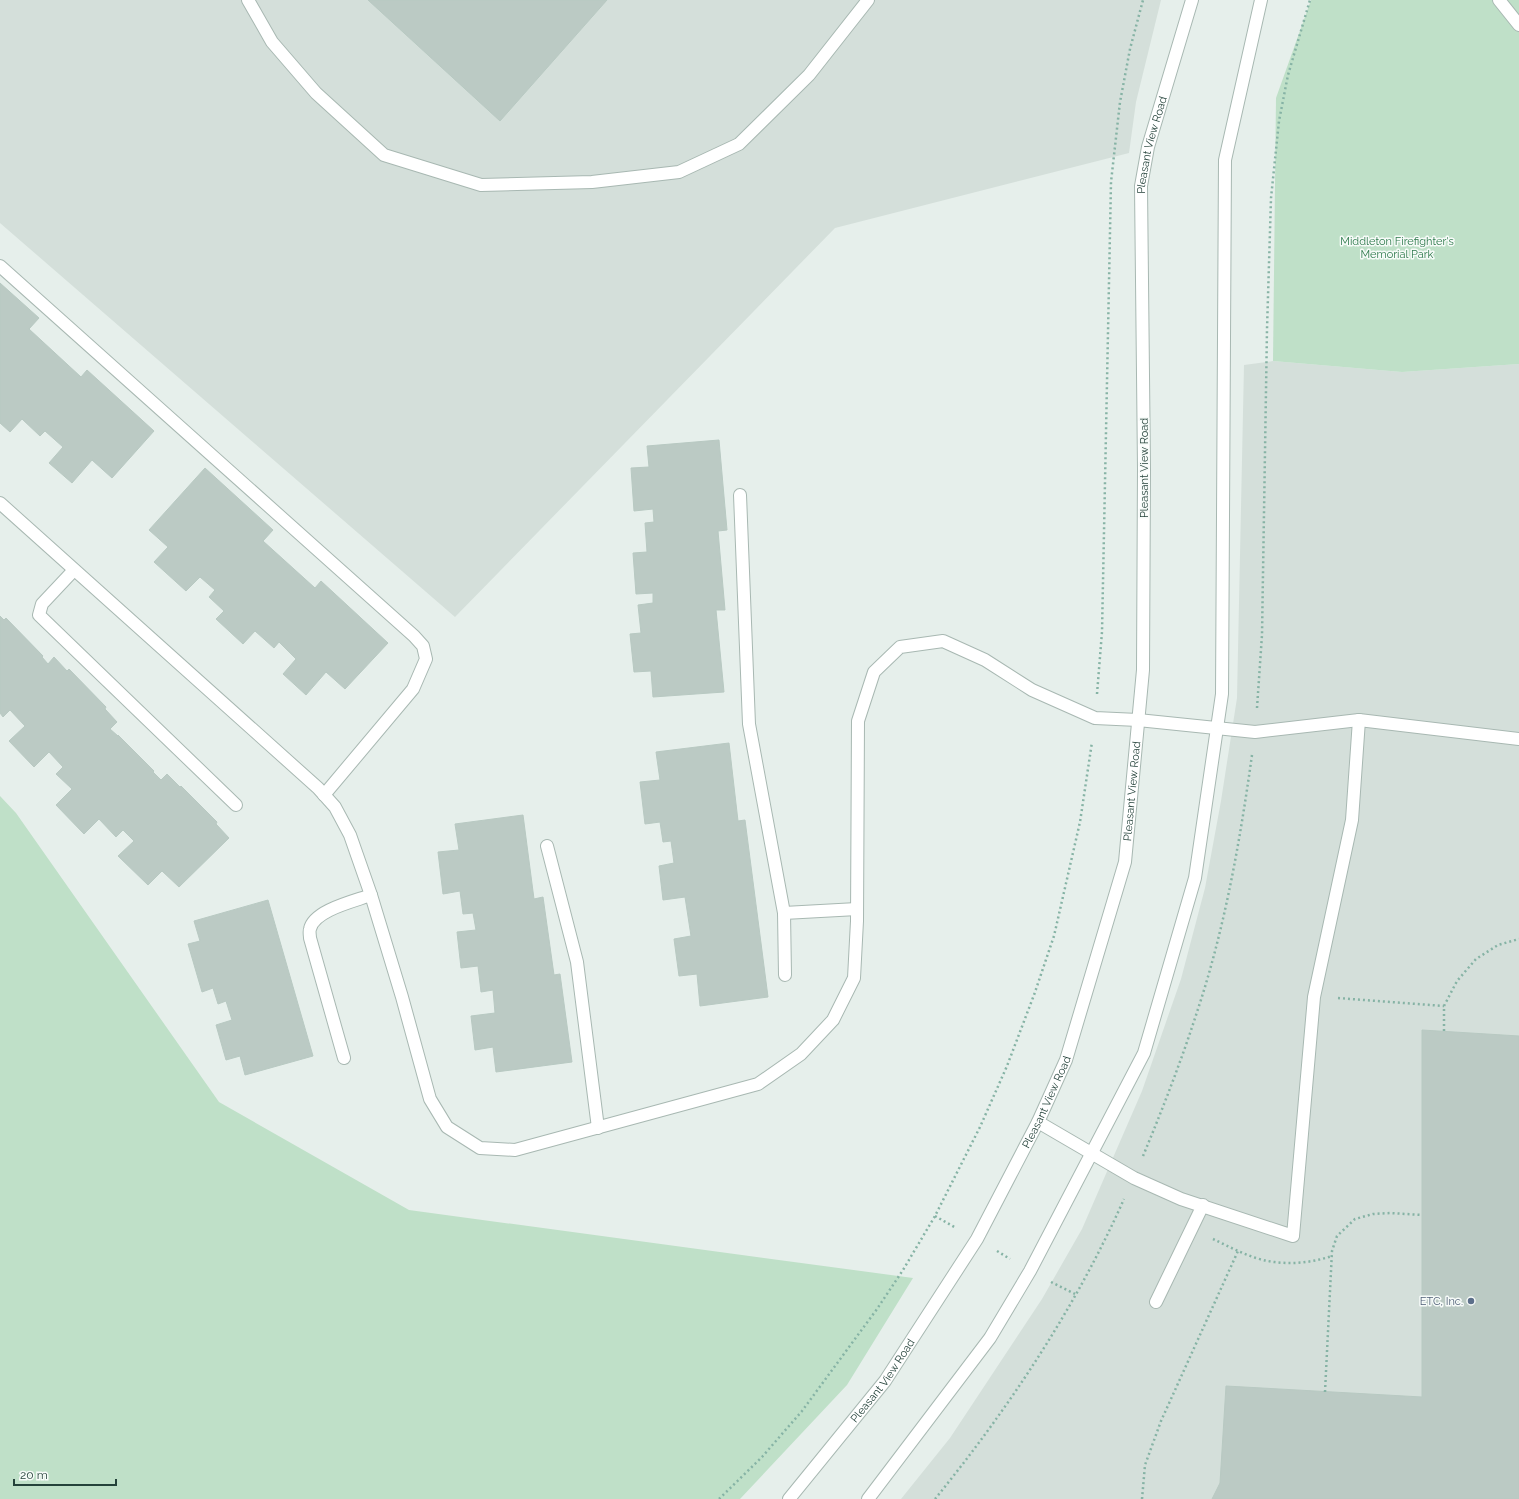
<svg xmlns="http://www.w3.org/2000/svg" width="1519" height="1499" font-family="Raleway,sans-serif">
<style>
.built{fill:#d4dfda}
.green{fill:#bfe0c8}
.building{fill:#bbcac4;stroke:#b8c9c2}
.lines{fill:none;stroke-linecap:round;stroke-linejoin:round}
.minor-casing{stroke:#a8b8b2;stroke-width:14}
.path{stroke:#86b3a5;stroke-width:2.5;stroke-dasharray:2 3;stroke-linecap:butt}
.minor{stroke:#fff;stroke-width:12}
.service-dot{fill:#5c6f8a;stroke:#f7fbf9;stroke-width:1.5}
.labels{text-anchor:middle;dominant-baseline:central;stroke-width:3;stroke-linejoin:round;paint-order:stroke}
.street-label{font-size:11px;fill:#24423a;stroke:#f7fbf9}
.park-label{font-size:11px;fill:#2d7a4b;stroke:#f7fbf9}
.service-label{font-size:11px;fill:#4e5e75;stroke:#f7fbf9;text-anchor:end}
</style>
<rect width="100%" height="100%" fill="#e6efeb"/>
<!-- built -->
<g class="built">
<polygon points="0,0 1161,0 1136,102 1129,153 835,228 455,617 0,223"/>
<polygon points="1273,361 1402,372 1519,364 1519,1499 901,1499 950,1438 1042,1299 1082,1229 1142,1091 1181,979 1205,888 1221,801 1237,698 1244,365"/>
</g>
<!-- green -->
<g class="green">
<polygon points="1311,0 1519,0 1519,364 1402,372 1273,361 1276,98"/>
<polygon points="0,796 16,813 219,1102 409,1210 913,1278 847,1385 740,1499 0,1499"/>
</g>
<!-- building -->
<g class="building">
<polygon points="368,0 607,0 500,121"/>
<polygon points="0,283 39,318 29,329 81,377 87,370 154,431 112,478 92,460 72,483 49,463 63,447 45,431 40,436 22,419 10,432 0,423"/>
<polygon points="719,440 727,530 718,531 725,610 716,610 724,692 653,697 651,671 634,672 630,634 641,633 638,605 653,603 653,593 636,594 633,553 647,552 645,523 654,522 653,509 634,511 631,468 649,467 647,446"/>
<polygon points="205,468 273,530 263,541 315,588 321,581 388,643 345,689 326,672 306,695 283,674 296,659 279,642 274,648 255,631 243,644 216,619 224,611 209,597 215,590 200,577 186,591 154,562 168,547 149,530"/>
<polygon points="0,616 4,620 6,618 43,656 42,657 48,664 54,657 67,671 69,669 106,707 105,709 117,722 110,729 118,736 118,735 154,771 153,772 161,780 167,774 180,787 181,786 217,822 216,824 229,838 179,887 162,871 148,885 118,856 134,841 123,830 116,837 99,819 84,834 56,805 72,789 56,774 63,767 49,752 34,767 9,741 25,726 10,710 3,717 0,713"/>
<polygon points="729,743 738,821 745,820 768,997 700,1006 697,974 679,976 674,939 691,936 685,897 663,900 659,866 674,863 671,841 663,842 660,822 645,824 640,782 660,780 656,752"/>
<polygon points="523,815 534,899 543,897 554,975 560,974 572,1062 496,1072 493,1047 475,1050 471,1016 495,1013 493,990 481,992 478,966 461,968 457,932 476,930 473,913 463,914 460,891 443,894 438,852 459,850 455,824"/>
<polygon points="268,900 313,1056 245,1075 240,1056 226,1060 216,1025 232,1020 226,1001 218,1004 213,988 202,992 188,944 200,941 194,921"/>
<polygon points="1422,1030 1519,1036 1519,1499 1212,1499 1220,1483 1226,1386 1422,1397"/>
</g>
<g class="lines">
<defs>
<g id="minor">
<polyline points="248,0 272,42 316,93 384,155 481,185 592,182 679,172 739,144 809,75 868,0"/>
<polyline points="1499,0 1519,25"/>
<polyline points="0,266 414,636 423,646 426,659 413,689 324,795"/>
<polyline points="740,495 749,724 784,913"/>
<polyline points="0,503 318,788 335,807 350,835 371,895 402,997 430,1099 447,1127 480,1148 515,1150 758,1084 801,1054 833,1020 854,978 857,921 858,721 874,672 900,647 943,641 985,660 1032,690 1095,718 1138,720 1255,732 1359,720 1519,739"/>
<polyline points="74,570 42,604 39,615 236,805"/>
<polyline points="547,846 577,962 598,1128"/>
<polyline points="785,975 784,913 857,909"/>
<path d="M344,1058L310,938C310,936 309,931 310,929C314,910 355,901 371,895"/>
<polyline points="1038,1122 1134,1178 1181,1199 1293,1236 1314,997 1352,820 1359,720"/>
<polyline points="1156,1302 1203,1205"/>
<path id="s1" d="M789,1499L885,1381L977,1239L1038,1122L1066,1060L1125,862L1143,670L1144,469L1141,186L1148,147L1192,0"/>
<polyline points="868,1499 990,1338 1030,1271 1144,1053 1195,878 1222,694 1225,160 1261,0"/>
</g>
</defs>
<!-- minor casing -->
<use href="#minor" class="minor-casing"/>
<!-- path -->
<g class="path">
<polyline points="1097,694 1102,632 1111,182 1120,102 1130,49 1143,0"/>
<polyline points="1257,708 1262,635 1267,329 1271,198 1279,121 1288,75 1310,0"/>
<polyline points="1338,998 1444,1006"/>
<polyline points="1444,1031 1444,1006 1457,981 1476,959 1498,945 1519,939"/>
<path d="M1143,1156C1163,1108 1182,1059 1198,1009C1225,927 1240,841 1252,755"/>
<polyline points="935,1216 956,1228"/>
<path d="M1213,1239C1230,1247 1250,1258 1268,1261C1289,1265 1311,1263 1332,1256"/>
<polyline points="997,1251 1010,1259"/>
<polyline points="1051,1282 1075,1294"/>
<polyline points="1325,1392 1332,1251 1337,1236 1355,1219 1373,1214 1390,1213 1422,1215"/>
<polyline points="719,1499 762,1457 802,1411 877,1309 903,1270 935,1216 980,1127 1007,1066 1034,995 1054,936 1080,822 1092,742"/>
<path d="M935,1499C1009,1408 1076,1307 1124,1199"/>
<polyline points="1142,1499 1145,1465 1161,1421 1238,1251"/>
</g>
<!-- minor -->
<use href="#minor" class="minor"/>
</g>
<!-- markers -->
<circle class="service-dot" cx="1471" cy="1301" r="4"/>
<g class="labels">
<!-- street labels -->
<g class="street-label">
<text stroke="none"><textPath href="#s1" startOffset="1447">Pleasant View Road</textPath></text>
<text transform="translate(1144 468) rotate(-90)">Pleasant View Road</text>
<text stroke="none"><textPath href="#s1" startOffset="799">Pleasant View Road</textPath></text>
<text stroke="none"><textPath href="#s1" startOffset="475">Pleasant View Road</textPath></text>
<text stroke="none"><textPath href="#s1" startOffset="151">Pleasant View Road</textPath></text>
</g>
<!-- park labels -->
<g class="park-label">
<text x="1397" y="241">Middleton Firefighter's<tspan x="1397" dy="13">Memorial Park</tspan></text>
</g>
<!-- service labels -->
<g class="service-label">
<text x="1463" y="1301">ETC, Inc.</text>
</g>
</g>
<!-- scale -->
<path d="M14 1479v6h102v-6" fill="none" stroke="#24423a" stroke-width="2"/>
<text x="20" y="1479" font-size="12" fill="#24423a" stroke="#f7fbf9" stroke-width="3" paint-order="stroke">20 m</text>
</svg>
